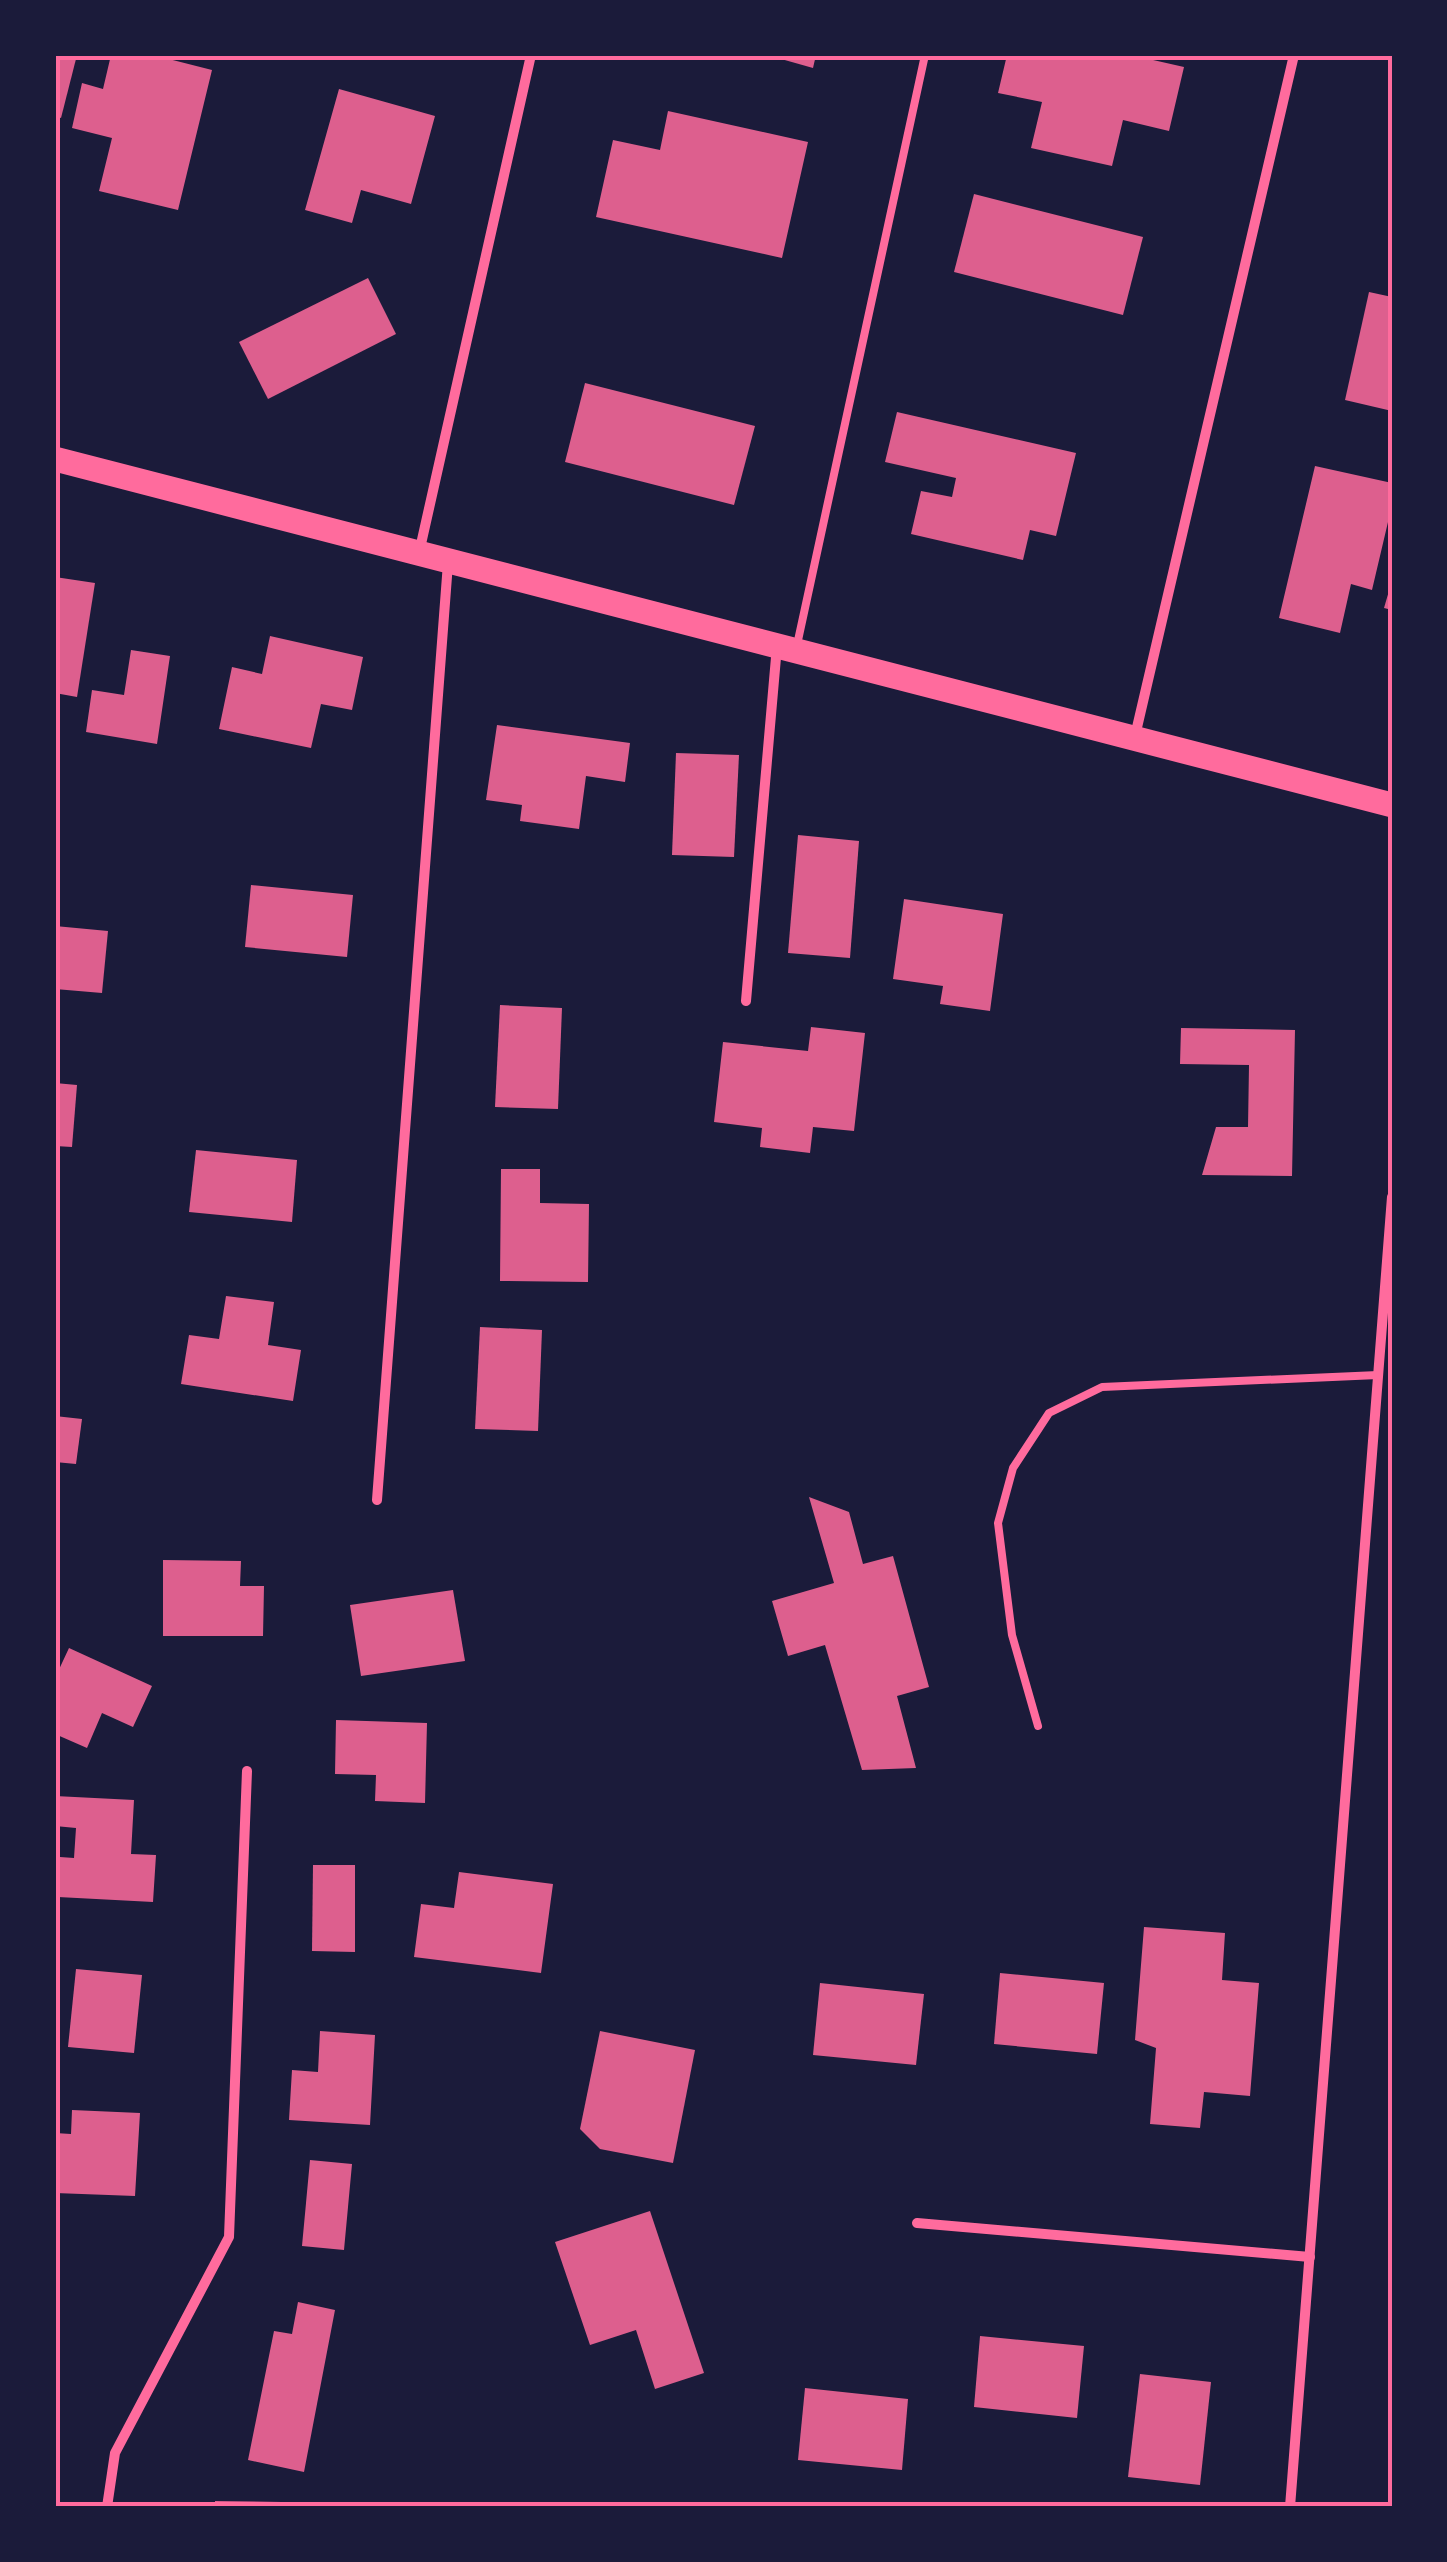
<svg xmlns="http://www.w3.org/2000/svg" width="1447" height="2562" font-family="'Source Sans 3',sans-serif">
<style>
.building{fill:#dd5f8e}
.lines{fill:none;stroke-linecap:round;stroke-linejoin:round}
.service{stroke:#ff6b9d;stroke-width:8}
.minor{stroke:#ff6b9d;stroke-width:10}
.primary{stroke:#ff6b9d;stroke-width:25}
.neatline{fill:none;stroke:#ff6b9d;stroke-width:4}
</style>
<rect width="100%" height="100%" fill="#1b1b3a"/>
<!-- building -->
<g class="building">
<polygon points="55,55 77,55 61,118 55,116"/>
<polygon points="111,55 153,55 212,70 178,210 99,191 112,138 72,128 82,83 103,89"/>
<polygon points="767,55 816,55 813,68"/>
<polygon points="1007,55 1131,55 1184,67 1169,131 1123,120 1112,166 1031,148 1042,102 998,93"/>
<polygon points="339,89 435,116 411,204 361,190 352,223 305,210"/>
<polygon points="668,111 808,142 782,258 596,217 613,140 660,150"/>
<polygon points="974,194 1143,237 1123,315 954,272"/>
<polygon points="368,278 396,334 268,399 239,342"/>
<polygon points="1369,292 1392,297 1392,411 1345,400"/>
<polygon points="585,383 755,426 734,505 565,462"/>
<polygon points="897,412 1076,453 1056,536 1030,530 1023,560 911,534 921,491 952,497 956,478 885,462"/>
<polygon points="1315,466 1392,483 1392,505 1372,590 1351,584 1340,633 1279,618"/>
<polygon points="55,577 95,583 77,697 55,693"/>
<polygon points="1391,584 1392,584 1392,610 1384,608"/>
<polygon points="270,636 363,657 352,710 321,704 311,748 219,729 232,667 262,674"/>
<polygon points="131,650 170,656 157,744 86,732 92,690 124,695"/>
<polygon points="497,725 630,743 625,782 586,776 579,829 520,821 522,805 486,800"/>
<polygon points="676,753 739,755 734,857 672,855"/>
<polygon points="798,835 859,841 850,958 788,953"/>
<polygon points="251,885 353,895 347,957 245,947"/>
<polygon points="904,899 1003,914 990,1011 940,1004 943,986 893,979"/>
<polygon points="55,926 108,931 102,993 55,989"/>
<polygon points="500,1005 562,1008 558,1109 495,1107"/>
<polygon points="811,1027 865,1033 854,1131 813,1127 810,1153 760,1147 762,1128 714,1122 723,1042 808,1051"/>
<polygon points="1181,1028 1295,1030 1292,1176 1202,1175 1216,1127 1248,1127 1249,1065 1180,1064"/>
<polygon points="55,1083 77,1085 72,1147 55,1146"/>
<polygon points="196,1150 297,1160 292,1222 189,1212"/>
<polygon points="501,1169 540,1169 540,1203 589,1204 588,1282 500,1281"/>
<polygon points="226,1296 274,1302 268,1345 301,1350 293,1401 181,1384 189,1335 219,1339"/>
<polygon points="480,1327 542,1330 538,1431 475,1429"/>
<polygon points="55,1416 82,1419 76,1464 55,1462"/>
<polygon points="809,1497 849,1512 863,1564 893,1556 929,1687 897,1696 916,1768 862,1770 825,1645 788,1656 772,1601 834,1583"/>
<polygon points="163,1560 241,1561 240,1586 264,1586 263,1636 163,1636"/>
<polygon points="453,1590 465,1661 361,1676 350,1605"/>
<polygon points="69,1648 152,1686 133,1727 102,1713 87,1748 55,1734 55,1678"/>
<polygon points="336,1720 427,1723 425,1803 375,1801 376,1775 335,1774"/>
<polygon points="55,1796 134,1800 131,1854 156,1855 153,1902 58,1897 60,1857 74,1858 76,1828 55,1826"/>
<polygon points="313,1865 355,1865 355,1952 312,1951"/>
<polygon points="459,1872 553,1884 541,1973 414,1957 421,1904 454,1908"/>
<polygon points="1144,1927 1225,1933 1222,1980 1259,1983 1250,2096 1204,2092 1200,2128 1150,2124 1156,2048 1135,2040"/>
<polygon points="76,1969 142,1975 134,2053 68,2047"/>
<polygon points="1000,1973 1104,1983 1097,2054 994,2044"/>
<polygon points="820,1983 924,1994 916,2065 813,2055"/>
<polygon points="320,2031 375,2035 370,2125 289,2120 292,2070 318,2072"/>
<polygon points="600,2031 695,2050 673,2163 600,2149 580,2129"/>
<polygon points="72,2110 140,2113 135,2196 55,2193 55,2133 71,2134"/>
<polygon points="310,2160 352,2164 344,2250 302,2246"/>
<polygon points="650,2211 704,2373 655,2389 636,2330 590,2345 555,2242"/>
<polygon points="298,2302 335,2310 304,2472 248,2460 274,2331 292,2334"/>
<polygon points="980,2336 1084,2346 1077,2418 974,2407"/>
<polygon points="1140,2374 1211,2382 1200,2485 1128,2477"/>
<polygon points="805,2388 908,2399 902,2470 798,2460"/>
<polygon points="215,2501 282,2502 282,2507 215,2507"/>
</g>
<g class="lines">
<!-- service -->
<g class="service">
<polyline points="797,645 925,55"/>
<polyline points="1038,1726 1012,1635 998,1523 1013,1468 1049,1413 1102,1387 1378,1375"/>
</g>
<!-- minor -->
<g class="minor">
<polyline points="419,553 531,55"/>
<polyline points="1135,736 1294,55"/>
<polyline points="746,1001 777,646"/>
<polyline points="377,1500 448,563"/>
<polyline points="917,2223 1310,2257"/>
<polyline points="107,2507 115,2453 229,2237 247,1771"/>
<polyline points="1290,2507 1392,1197"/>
</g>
<!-- primary -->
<polyline class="primary" points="55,459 1392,805"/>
</g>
<!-- border -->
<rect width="1447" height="2562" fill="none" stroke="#1b1b3a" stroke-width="115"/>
<rect x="58" y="58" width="1332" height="2446" class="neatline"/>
</svg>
